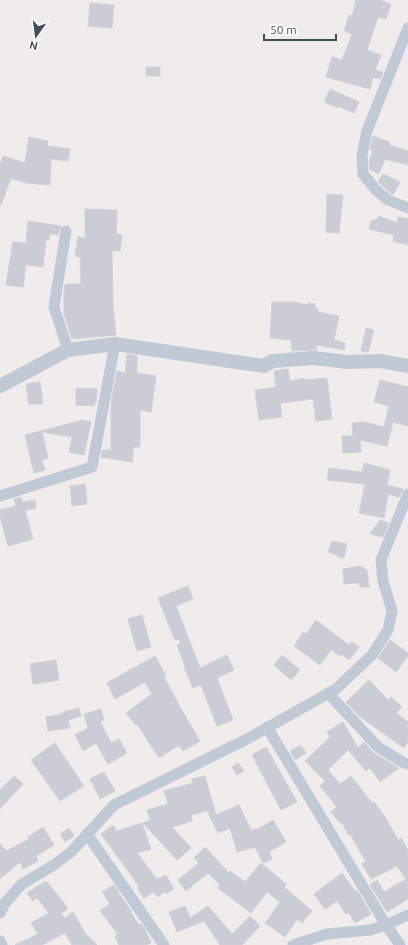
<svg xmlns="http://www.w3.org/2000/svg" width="408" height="945" font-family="Ubuntu,sans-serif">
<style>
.building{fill:#cacdd5;stroke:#cfd1d9}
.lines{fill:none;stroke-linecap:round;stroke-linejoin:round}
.minor{stroke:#c0c9d5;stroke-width:11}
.tertiary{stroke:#c0c9d5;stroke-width:14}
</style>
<rect width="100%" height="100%" fill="#efeceb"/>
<!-- building -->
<g class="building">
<polygon points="356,0 380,0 391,4 386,19 378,17 367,50 381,55 375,70 383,72 380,79 373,77 370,89 326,77 332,57 342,60 352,34 344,31 349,15 352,16"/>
<polygon points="90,3 114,5 112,28 88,26"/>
<rect x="146" y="67" width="14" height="9"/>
<polygon points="330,89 359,102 354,113 338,106 338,108 324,102"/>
<polygon points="373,136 390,142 389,145 408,151 408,165 385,159 379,174 370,170 369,161 373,151 370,150"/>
<polygon points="29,137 48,141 47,146 70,149 68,161 51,159 50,185 26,183 11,178 1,205 0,205 0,166 3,156 25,163"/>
<polygon points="383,174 400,182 393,195 378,182"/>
<polygon points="327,194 343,195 339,233 326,232"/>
<polygon points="85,209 117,210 116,234 122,235 120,251 112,250 113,304 116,335 72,339 64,314 64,292 65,284 81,284 80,257 75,256 78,237 85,238"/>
<polygon points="379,216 397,223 398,217 408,219 408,245 393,241 394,235 369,229 371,221 377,219"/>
<polygon points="28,221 61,226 58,235 50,234 49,240 46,240 43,267 26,265 23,287 6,285 13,242 26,243"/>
<polygon points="272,302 294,302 307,305 308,303 315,304 315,308 318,308 318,312 339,316 334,340 345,343 344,350 316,345 317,350 292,351 291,340 270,338"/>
<polygon points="366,328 374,330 368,352 361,351"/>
<polygon points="127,354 137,356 137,373 156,376 151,412 140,410 140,447 134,447 132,462 101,457 102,450 111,450 111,412 112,397 117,371 125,373"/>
<polygon points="288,369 290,381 304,378 304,380 327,378 332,419 316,421 313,399 280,403 282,417 259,420 255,390 276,387 274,371"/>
<polygon points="380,380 408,387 408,426 393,422 387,446 360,440 361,452 343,453 342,436 353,436 352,423 364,422 384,427 389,406 374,402"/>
<polygon points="40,382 43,404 29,404 26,384"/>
<polygon points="76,388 97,389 96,401 94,406 76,405"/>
<polygon points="83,420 91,422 84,455 69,452 72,437 42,432 48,458 42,460 45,470 34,473 25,435"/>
<polygon points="364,463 390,470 387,485 403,489 399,497 388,494 384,518 359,513 365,484 327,480 329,468 362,472"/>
<polygon points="85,484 87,504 72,506 70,486"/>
<polygon points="21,497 23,502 35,500 36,508 25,510 33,539 8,546 0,516 0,510 16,506 14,499"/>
<polygon points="380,520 389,523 383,537 370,534"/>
<polygon points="332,541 347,544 344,558 338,557 337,555 328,552"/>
<polygon points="361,566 367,570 369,587 360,587 359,583 344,584 343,569"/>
<polygon points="188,586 193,599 176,606 200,668 227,655 234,670 217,678 233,720 217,726 201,685 193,688 184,667 185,666 177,645 181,643 179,639 175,640 158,598"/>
<polygon points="142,615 151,647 137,651 128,619"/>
<polygon points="316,620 349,645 352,642 359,647 349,660 341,654 340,656 331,650 320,665 294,646 303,632 306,634"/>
<polygon points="390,640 408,653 408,656 396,672 378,658"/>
<polygon points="282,655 300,670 291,680 274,665"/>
<polygon points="155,656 166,676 164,677 180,707 200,741 183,751 179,745 159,758 137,724 136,725 126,713 152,694 145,682 115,699 107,683"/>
<polygon points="56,660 59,680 33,684 30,664"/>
<polygon points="369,680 388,700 391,697 402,707 396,713 408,722 408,742 404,748 359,716 346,702"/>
<polygon points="79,708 81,716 68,720 70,728 48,731 46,717 63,714 63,712"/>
<polygon points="101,709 104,720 100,721 111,743 119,739 127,753 108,764 96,743 83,751 75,735 88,728 84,714"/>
<polygon points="343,722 358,748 364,742 374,753 399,768 380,782 370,768 366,771 348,750 328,770 340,784 351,776 372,803 374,802 385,817 398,840 401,838 408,850 408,899 387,912 370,885 377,880 384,892 406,879 397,866 371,879 362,864 366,862 350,834 348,835 342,822 340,823 331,812 337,807 320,786 325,781 305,761 330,737 327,732"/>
<polygon points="55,743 84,786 60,801 31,760"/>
<polygon points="301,745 306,753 295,760 290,751"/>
<polygon points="266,747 297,802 281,810 252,755"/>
<polygon points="238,763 244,771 237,775 232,767"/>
<polygon points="104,772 115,791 100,799 90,779"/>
<polygon points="14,776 23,784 0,809 0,790"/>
<polygon points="205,776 216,815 239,805 251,830 260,828 273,820 286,842 269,852 272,859 263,863 255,847 237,852 230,828 218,833 207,811 191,815 192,821 172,827 191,848 177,860 143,823 150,820 147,810 168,804 164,791 193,783 192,779"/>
<polygon points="142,823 151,849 137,853 157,879 166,875 174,889 166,894 165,891 158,897 154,892 144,898 137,888 139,886 101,834 113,825 117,831"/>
<polygon points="43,827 54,845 36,856 38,861 23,869 20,862 0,879 0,844 6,851 29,839 28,837"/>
<polygon points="69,828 74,836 65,842 60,834"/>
<polygon points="205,847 229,873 230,871 245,882 261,863 286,884 284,887 312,911 302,923 297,919 285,937 265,923 280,902 267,892 251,913 218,888 220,885 208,873 186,891 178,880 199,863 194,858"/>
<polygon points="342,873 355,891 357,890 371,914 355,923 349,913 346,914 337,901 327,908 324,908 314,894"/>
<polygon points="46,881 68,908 61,914 65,918 73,912 85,933 97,945 72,945 65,933 42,945 15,945 38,934 31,923 49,913 37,898 33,901 27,893"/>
<polygon points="114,885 119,892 118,892 132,912 131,913 139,925 141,924 146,931 151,943 146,945 119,945 115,936 118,934 100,911 110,904 102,892"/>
<polygon points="185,906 190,918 208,906 232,934 250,916 260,926 242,945 220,945 204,921 177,932 169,912"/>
</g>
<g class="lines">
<!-- minor -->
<g class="minor">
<polyline points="408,28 367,131 362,155 363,174 376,190 388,200 408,208"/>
<polyline points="66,231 54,307 68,350"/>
<polyline points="0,496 92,467 115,344"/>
<polyline points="328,693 378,747 404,763 408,764"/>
<polyline points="267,727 386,925 400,945"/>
<polyline points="87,834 164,945"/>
<polyline points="0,913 5,903 22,884 54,865 71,852 114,805 247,739 336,689 372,655 388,630 392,611 383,581 381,560 408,494"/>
<polyline points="0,941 2,945"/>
<polyline points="293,945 327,934 370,930 386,925 408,915"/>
</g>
<!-- tertiary -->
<polyline class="tertiary" points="0,386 68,350 115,344 264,366 272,361 314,358 347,362 381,361 408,366"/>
</g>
<!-- north arrow -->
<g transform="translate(36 36) rotate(194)" stroke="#ffffff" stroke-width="3" paint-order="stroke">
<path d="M0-3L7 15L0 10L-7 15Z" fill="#424d5b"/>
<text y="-6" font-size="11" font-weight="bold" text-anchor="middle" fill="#424d5b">N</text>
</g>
<!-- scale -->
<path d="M264 34v6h72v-6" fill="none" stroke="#424d5b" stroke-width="2"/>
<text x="270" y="34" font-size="12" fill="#424d5b" stroke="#ffffff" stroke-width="3" paint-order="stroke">50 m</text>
</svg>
